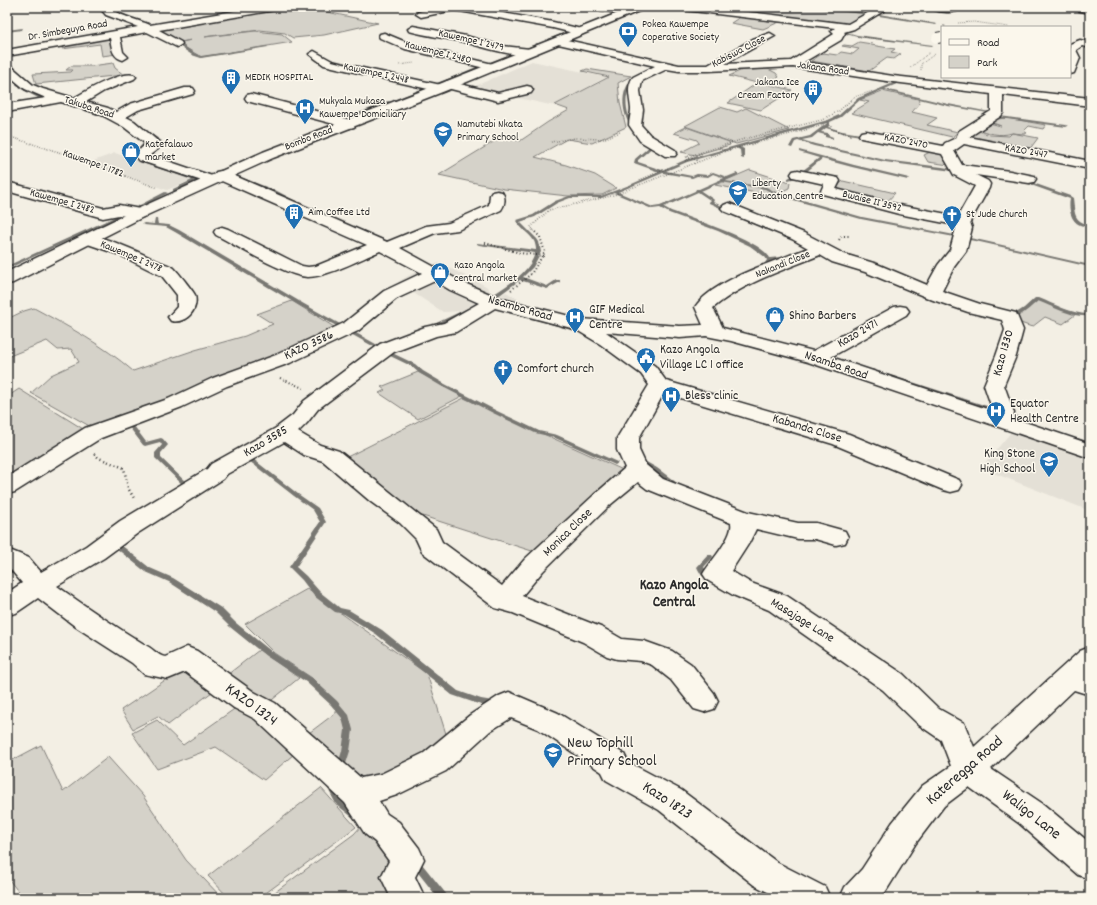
<svg xmlns="http://www.w3.org/2000/svg" width="1097" height="905" font-family="Dekko,sans-serif">
<style>
.built{fill:#e4e0d6}
.green{fill:#d5d2c9;stroke:#807e7a}
.lines{fill:none;stroke-linecap:round;stroke-linejoin:round}
.stream{fill:#787772;fill-rule:evenodd}
.minor-casing{stroke:#2b2b2b;stroke-width:3}
.major-casing{stroke:#2b2b2b;stroke-width:3}
.path-far3{stroke:#2b2b2b;stroke-width:1;stroke-dasharray:0.5 1.5;stroke-linecap:butt}
.path-far2{stroke:#2b2b2b;stroke-width:1.5;stroke-dasharray:0.5 2;stroke-linecap:butt}
.path-far1{stroke:#2b2b2b;stroke-width:2;stroke-dasharray:1 2.5;stroke-linecap:butt}
.path{stroke:#2b2b2b;stroke-width:2.5;stroke-dasharray:1 3;stroke-linecap:butt}
.minor{fill:#fbf7ec;fill-rule:evenodd}
.major{fill:#fbf7ec;fill-rule:evenodd}
.minor-bridge-casing{stroke:#2b2b2b;stroke-width:12;stroke-linecap:butt}
.path-bridge{stroke:#2b2b2b;stroke-width:1.5;stroke-dasharray:0.5 2;stroke-linecap:butt}
.minor-bridge{stroke:#fbf7ec;stroke-width:10}
.labels{text-anchor:middle;dominant-baseline:central;stroke-width:3;stroke-linejoin:round;paint-order:stroke}
.far-poi-label{font-size:11px;fill:#2b2b2b;stroke:#fbf7ec;text-anchor:start}
.far-street-label{font-size:11px;fill:#2b2b2b;stroke:#fbf7ec}
.street-label{font-size:13px;fill:#2b2b2b;stroke:#fbf7ec}
.poi-label{font-size:13px;fill:#2b2b2b;stroke:#fbf7ec;text-anchor:start}
.quarter-label{font-size:15px;font-weight:bold;fill:#2b2b2b;stroke:#fbf7ec}
.near-street-label{font-size:16px;fill:#2b2b2b;stroke:#fbf7ec}
.near-poi-label{font-size:16px;fill:#2b2b2b;stroke:#fbf7ec;text-anchor:start}
</style>
<rect width="100%" height="100%" fill="#f3efe4"/>
<filter id="ink" filterUnits="userSpaceOnUse"><feTurbulence type="fractalNoise" baseFrequency=".025" numOctaves="2"/><feDisplacementMap in="SourceGraphic" scale="8" xChannelSelector="R" yChannelSelector="G"/><feConvolveMatrix kernelMatrix="1 2 1 2 8 2 1 2 1" color-interpolation-filters="sRGB"/></filter>
<g filter="url(#ink)">
<!-- built -->
<g class="built">
<polygon points="532,61 606,77 555,106 471,88"/>
<polygon points="115,153 147,164 194,179 167,190 88,163"/>
<polygon points="439,263 486,286 490,291 489,294 501,295 506,292 527,304 524,308 492,305 485,310 443,312 412,292 394,300 385,295 401,280 417,271"/>
<polygon points="1012,431 1090,459 1090,511 981,468"/>
</g>
<!-- green -->
<g class="green">
<polygon points="293,7 304,7 378,23 324,35 293,38 285,33 260,30 210,36 205,37 255,31 282,34 292,42 201,57 178,43 191,40 180,42 157,31"/>
<polygon points="764,7 881,7 847,25 754,14"/>
<polygon points="743,15 784,20 763,29 731,23"/>
<polygon points="111,38 117,54 102,56 100,44 62,49 63,46"/>
<polygon points="859,42 872,44 871,45 895,49 891,52 901,54 894,59 887,58 869,71 811,61 823,53 837,55 841,52 853,54 859,49 842,46 844,45 852,46"/>
<polygon points="113,63 115,68 124,75 36,84 33,74 71,72 73,70 66,70 71,66 91,66"/>
<polygon points="587,69 631,76 618,83 620,103 626,127 592,143 567,139 535,157 566,165 595,175 616,188 602,195 568,196 504,189 439,175 503,136 520,141 548,122 569,110 555,105 609,77 582,71"/>
<polygon points="768,69 776,73 779,77 767,84 792,90 761,110 728,103 757,83 729,76 742,70"/>
<polygon points="882,91 918,99 920,103 912,112 937,118 927,125 958,132 952,137 851,113 869,102 860,100"/>
<polygon points="720,107 737,112 746,108 789,130 736,144 685,126"/>
<path d="M1007,118L1046,125L1043,129L1029,126L1024,131L1027,133L1024,134L1012,133L1038,138L1029,150L972,141L976,130L990,135L1009,136L1012,133C1000,137 987,133 975,128L989,123L1001,126L991,122L997,119Z"/>
<polygon points="686,127 729,142 730,145 695,155 681,152 699,143 697,140 674,133"/>
<polygon points="926,151 945,152 949,165 928,162 924,155 930,152"/>
<polygon points="750,170 790,183 789,188 772,196 715,185"/>
<polygon points="843,181 895,193 885,204 832,191"/>
<polygon points="1038,300 1076,314 1063,324 1045,317 1032,327 1012,320"/>
<path d="M292,301L339,330L192,390L93,428L31,393L51,375L79,362L71,349L58,350L47,341L7,357V342L10,340L7,336V319L24,311L34,308C69,327 103,345 133,371L195,350L245,336L273,324L257,314Z"/>
<polygon points="418,372 462,396 418,419 379,393 385,390 381,387"/>
<polygon points="19,389 88,432 7,482 7,397"/>
<polygon points="464,398 623,470 541,552 535,552 404,510 343,459"/>
<polygon points="307,589 427,674 447,737 396,774 349,778 301,739 342,708 312,678 274,653 245,624"/>
<polygon points="259,650 299,678 267,704 227,675"/>
<polygon points="189,664 216,689 168,725 158,716 133,729 121,710"/>
<polygon points="240,705 294,754 264,780 216,747 157,769 132,733 157,720 183,745"/>
<polygon points="41,745 63,792 108,757 143,796 186,860 222,898 23,898 7,877 7,763"/>
<polygon points="321,788 356,827 259,898 229,898 208,876"/>
<polygon points="362,825 387,855 389,898 267,898 354,834"/>
</g>
<g class="lines">
<!-- stream -->
<g class="stream">
<polygon points="628,7 631,7 595,23 593,22"/>
<polygon points="804,7 812,7 879,14 937,24 936,25 879,16"/>
<polygon points="943,25 946,26 944,27"/>
<polygon points="23,28 22,30 7,32 7,30"/>
<polygon points="570,30 572,31 548,41 546,40"/>
<polygon points="840,30 857,35 933,45 932,46 857,37 839,32"/>
<polygon points="173,40 175,40 194,53 201,56 267,46 268,47 201,58 192,55 173,42"/>
<polygon points="537,43 539,44 525,51 523,50"/>
<polygon points="518,51 520,52 490,64 487,63"/>
<polygon points="7,62 17,70 17,72 15,72 7,65"/>
<polygon points="481,65 484,66 465,74 462,73"/>
<polygon points="7,74 25,88 40,96 71,104 69,105 38,98 23,90 7,77"/>
<polygon points="460,74 463,75 396,101 393,100"/>
<path d="M638,75H639V77C622,89 624,112 635,128L633,129H632C621,113 618,86 638,75Z"/>
<path d="M898,81L900,82L899,83L885,89L948,104L990,112L988,113L948,106L882,90L860,100L841,117L830,122V125L828,127L842,131L867,135V137L842,133L826,128L821,132L828,133V135L833,137V139L825,137V135L818,133L812,138L802,140L815,144L885,160L942,167L960,170V172L885,162L814,146L798,141L795,142L792,148L789,147L793,140L810,136L826,124L827,123L740,147L744,149V159L741,158L740,150L736,148L687,162L666,171L692,176L697,174L707,175L713,172L727,177L737,173H738V175L725,181L766,187L778,193L862,217L980,240L1090,265V267L980,242L861,219L776,195L765,189L721,182L701,191L713,199L714,200L713,202L729,209V211H727L709,203L708,202L710,200L698,192L664,207L671,211C692,219 761,240 770,258L780,257H792V259H780L771,261C768,266 766,271 759,270V268L763,266L767,260L765,257L750,246L718,231L669,213L660,208L652,209L614,193L601,198H570L557,203L535,217L520,222L537,239L539,242L541,252L533,267L523,277L547,286L556,280H560V282L547,289L520,280L497,297L487,296L485,295L487,294H494C509,284 530,272 535,253L479,245L477,244V243L536,250C536,247 535,243 534,241C530,234 521,229 516,221L517,220L533,215L555,201L569,196H601L632,184L659,172L634,163L635,159L651,145L649,144V142H651L655,145L638,160V162L662,170L685,160L828,120L839,115L858,98ZM663,173L692,178L697,176L708,177L713,174L724,178L699,189H696L695,191L660,206L653,207L618,192Z"/>
<polygon points="388,101 391,102 357,116 354,115"/>
<polygon points="83,108 85,108 111,118 108,119 83,110"/>
<polygon points="1000,116 1066,125 1068,126 1066,127 1000,118 993,120 991,119"/>
<polygon points="349,117 350,117 350,119 343,120 341,119"/>
<polygon points="317,129 319,130 318,131 312,133 310,132"/>
<polygon points="145,131 147,131 162,141 156,149 153,148 158,141 145,133"/>
<polygon points="141,137 143,137 148,142 139,153 143,160 197,179 197,181 175,191 173,191 173,189 192,180 140,162 135,153 144,142 140,138"/>
<path d="M799,150L854,165L909,178L910,179L908,180L852,167L822,159C813,166 800,179 788,180V178L802,171L819,158L799,152Z"/>
<polygon points="241,178 243,178 277,191 305,206 302,207 275,193 241,180"/>
<path d="M1020,179H1022L1070,196L1073,198C1075,213 1073,221 1090,225V227C1087,227 1083,226 1080,225C1071,221 1068,209 1070,199L1020,181Z"/>
<polygon points="165,192 168,193 139,208 136,207"/>
<polygon points="121,214 124,215 7,269 7,266"/>
<polygon points="155,219 157,219 158,224 169,225 179,230 304,304 383,348 382,349 378,349 300,306 175,232 166,227 144,225 142,224 144,223 154,224"/>
<polygon points="338,221 340,221 383,239 379,240 338,223"/>
<path d="M1035,298H1039C1054,304 1074,315 1090,314V316C1072,318 1054,307 1038,301C1031,307 1017,320 1008,320V318L1024,308Z"/>
<polygon points="468,308 470,308 472,309 433,328 431,329 428,327"/>
<polygon points="530,316 534,316 585,331 586,332 583,334 581,333 530,318"/>
<polygon points="386,350 415,364 423,371 445,384 497,411 539,431 557,435 617,462 618,463 615,465 613,464 553,437 535,433 493,413 441,386 419,373 411,366 384,353 383,352 384,351"/>
<polygon points="872,369 1015,415 1040,427 1037,429 1035,428 1011,417 870,372 869,371 870,370"/>
<polygon points="129,421 131,422 146,442 161,438 163,439 168,445 161,453 161,458 190,486 191,487 190,488 186,488 155,458 155,453 162,445 160,442 145,446 143,445 126,423"/>
<polygon points="1078,438 1090,442 1090,446 1076,441 1075,440 1076,439"/>
<polygon points="1065,447 1090,455 1090,459 1063,450 1062,449"/>
<polygon points="246,454 248,455 298,494 318,508 326,522 296,567 306,576 320,592 340,608 349,610 382,630 458,691 481,699 499,702 500,704 499,706 496,707 481,705 452,695 376,634 344,614 335,612 314,596 302,580 289,567 320,522 313,510 294,496 244,457 243,456 244,455"/>
<polygon points="641,459 657,468 681,486 682,487 681,488 677,488 653,470 639,462 638,461 639,460"/>
<polygon points="112,541 116,541 150,568 173,578 221,608 236,623 272,652 312,678 337,701 349,715 353,730 350,751 343,773 340,774 337,773 336,770 342,751 345,730 342,718 331,705 306,682 266,656 230,627 215,612 169,582 146,572 112,545 111,543"/>
<path d="M708,555H712L713,557L704,567L707,573L711,575L712,577L711,579C703,580 700,573 697,567Z"/>
<polygon points="331,783 334,784 342,798 358,811 359,814 358,817 355,818 352,817 336,804 327,787 328,784"/>
<polygon points="415,858 418,859 447,895 449,898 438,898 412,865 410,862 412,859"/>
</g>
<defs>
<g id="minor">
<path d="M99,7H109C116,15 139,20 150,25L258,7H280L275,10L159,30L181,42L182,44L177,47L147,32L120,37L123,52L128,57L123,60C112,57 112,48 110,38L7,56V50L138,27L106,15Z"/>
<polygon points="437,7 470,7 553,22 585,30 586,32 581,35 553,28 454,10 421,17 416,14 418,12"/>
<polygon points="595,7 617,7 632,10 634,12 629,15 600,10"/>
<path d="M679,7H708L848,24L878,7H890L854,29L844,32L845,33L841,40L804,62L893,76L1090,98V106L1003,95V113L1001,116L969,137L1090,161V169L964,144L954,151L962,165L1010,171L1034,176L1036,179L1034,182L1029,183L976,175L988,181L990,184L989,188L970,222L972,228L966,251L954,267L942,291L980,304L1016,313L1023,330L1016,356L1004,385L1014,413L1013,418L1090,444V458L808,362L731,341L706,336L680,338L606,332L655,366L666,381L849,434L959,480L962,485L959,490L951,492L943,490L833,444L664,393L639,438V450L646,465L663,479L748,512L798,523H816L845,531L848,537L845,543L836,545L815,539H798L756,529L749,543L731,571L751,583L787,596L903,674L939,709L964,723L974,747L1080,651L1090,647V695L1074,690L991,769L1043,804L1090,843V879L1078,875L1020,824L969,787L944,806L916,843L886,891L880,898H840L845,887L862,869L892,823L922,786L951,766L941,740L919,725L883,690L769,610L733,595L707,580L703,574C710,562 734,536 731,523L647,489L638,482L610,505L543,571L522,596L603,628L622,639L644,641L672,651L691,664L714,693L718,701L714,709L704,712L694,709L671,680L652,665L641,661L617,659L607,656L583,642L513,613L495,608L422,552L416,539L400,523L371,502L323,461L304,455L284,442L227,474L223,479L138,533L104,558L57,586C86,607 116,627 147,646C153,649 158,656 165,657L187,647L197,651L254,692L275,703L361,778L381,774L424,753L470,715L499,696L509,692L558,713L624,754L628,762L681,790L778,863L825,887L830,898H779L754,885L659,810L606,780L602,772L538,729L511,718L490,731L446,771L397,795L379,801L387,814L399,822L419,848L424,859L415,877L425,898H391L381,877L389,861L375,842L365,834L345,803L255,719L234,708L185,672L168,679L144,674L132,663L76,627L38,598L16,613L7,615V593L22,583L11,570L7,568V549L29,558L41,572L86,546L120,521L207,469L211,464L276,428L293,415L304,401L380,344L425,327L444,323L479,303L450,290L435,281L396,299L358,331L290,363L227,386L182,407L101,438L15,492L7,494V477L85,428L168,399L213,378L276,355L344,323L384,291L422,273L380,251C361,259 327,277 308,277C288,277 237,246 216,235L214,232L216,229L222,227L228,229L302,266L308,267L316,266L367,245L217,179L218,180L216,183L211,184L138,160L135,154L146,144L124,127L100,114L61,102L7,112V104L46,98L25,89L7,74V65L11,66L33,85L43,89L74,98C86,91 120,71 134,75L136,77L134,79L104,91L86,102L108,108L116,112L130,104L185,88H193L195,91L193,94L138,110L126,117L134,121L160,143L158,149L150,155L215,177L214,175L216,172L221,171L226,172L387,242L426,226L449,223L489,205L490,195L492,192L497,191L502,192C506,197 505,205 501,210L458,230L435,233L400,248L462,282L499,298L581,319L680,326L703,325L695,307C714,279 777,261 808,248L792,239L724,211L721,208L724,205L729,203L804,233L844,254L877,264L927,285L938,265L950,250L956,228L955,225L899,214L823,194L821,191L824,184L793,177L791,174L793,171L798,170L838,178L840,181L836,189L899,205L958,216L975,186L954,175L942,154L866,139L861,138L859,135L861,132L866,131L943,146L945,143L956,138L959,131L991,111V94L893,82L793,67L708,71H679L667,69L642,81L640,91L643,110L641,125L650,135L675,150L677,153L675,156H665L640,141L629,125C629,120 631,114 631,109C630,97 626,87 633,77L655,66L554,43L553,41L554,39L558,38L679,65H708L753,39L770,33L775,36L725,64L791,61L834,34L831,31L835,28L684,10ZM820,255L832,262L865,272L933,300L968,312L1002,320L1005,330L996,356L984,385L993,411L831,357L906,315L909,311L906,307L900,306L894,307L813,351L723,328L713,308C744,282 784,270 820,255ZM495,308L575,329L600,344L641,374L649,385L617,438V450L625,468L594,495L525,559L502,586L442,542L436,529L339,451L320,445L298,432L307,423L318,409L394,352L436,336L456,332Z"/>
<path d="M929,7H958L960,9C954,14 935,12 929,7Z"/>
<polygon points="1069,7 1090,7 1090,13 1071,9"/>
<path d="M413,26L466,36L502,46L530,49L535,52C527,62 477,45 464,42C446,38 427,36 409,31L408,29Z"/>
<polygon points="384,33 413,45 497,65 499,67 493,70 405,49 380,38 379,36 380,34"/>
<polygon points="1080,40 1090,42 1090,48 1082,46 1076,50 1080,58 1074,73 1070,74 1070,44"/>
<polygon points="314,51 332,61 344,64 441,85 447,81 498,93 527,86 531,87 533,90 531,93 498,101 447,88 441,92 324,65 309,54"/>
<polygon points="251,94 354,121 355,124 354,127 349,128 247,101 245,98 247,95"/>
<polygon points="7,182 103,208 119,205 145,210 148,213 145,216 140,218 119,215 103,218 7,191"/>
<path d="M88,234C112,240 135,250 157,261C162,263 170,265 174,268C178,272 193,291 195,295C199,311 185,324 171,321L168,317L177,307V295L162,276L120,255L82,242L80,239L82,236Z"/>
</g>
<polygon id="major" points="633,7 646,7 644,9 445,91 273,158 145,216 13,283 7,284 7,272 135,210 263,152 437,85"/>
</defs>
<!-- minor casing -->
<use href="#minor" class="minor-casing"/>
<!-- major casing -->
<use href="#major" class="major-casing"/>
<!-- path-far3 -->
<g class="path-far3">
<polyline points="895,17 930,23"/>
<polyline points="958,23 974,22 1009,27"/>
<polyline points="862,37 895,41"/>
<polyline points="399,65 414,63"/>
<polyline points="910,68 930,52"/>
<polyline points="921,70 921,64 935,54"/>
<polyline points="850,101 854,97 873,91"/>
</g>
<!-- path-far2 -->
<g class="path-far2">
<polyline points="831,126 832,129 851,135"/>
<polyline points="7,136 65,154 158,188"/>
<polyline points="551,142 575,138 603,139 620,132"/>
<polyline points="686,157 744,139 822,120 839,111 851,100"/>
<polyline points="685,161 703,153"/>
<polyline points="642,179 668,168"/>
<polyline points="534,231 531,227 549,210 611,196 726,151 824,125"/>
</g>
<!-- path-far1 -->
<g class="path-far1">
<polyline points="839,240 842,236 849,236"/>
<polyline points="485,243 520,253 544,256"/>
<polyline points="511,290 531,274 545,252 540,237 533,230"/>
<polyline points="280,378 303,388"/>
</g>
<!-- path -->
<polyline class="path" points="94,454 99,458 124,468 128,488 135,500"/>
<!-- minor -->
<use href="#minor" class="minor"/>
<!-- major -->
<use href="#major" class="major"/>
<defs>
<polyline id="minor-bridge" points="937,38 942,37"/>
</defs>
<!-- minor-bridge casing -->
<use href="#minor-bridge" class="minor-bridge-casing"/>
<!-- path-bridge -->
<g class="path-bridge">
<polyline points="719,148 726,151"/>
<polyline points="687,157 699,161"/>
</g>
<!-- minor-bridge -->
<use href="#minor-bridge" class="minor-bridge"/>
</g>
</g>
<!-- icons -->
<defs>
<symbol id="bank-pin" viewBox="-11 -11 22 30"><path d="M0 17L-7.5 6A9.5 9.5 0 1 1 7.5 6Z" fill="#1f6fb2" stroke="#fbf7ec"/><path d="M-6-4H6V4H-6ZM0-2.3a2.3 2.3 0 1 0 0 4.6a2.3 2.3 0 1 0 0-4.6Z" fill="#fff"/></symbol>
<symbol id="building-pin" viewBox="-11 -11 22 30"><path d="M0 17L-7.5 6A9.5 9.5 0 1 1 7.5 6Z" fill="#1f6fb2" stroke="#fbf7ec"/><path d="M-4-6H4V6H1V3H-1V6H-4ZM-2.5-4.3h1.7v1.8h-1.7ZM.8-4.3h1.7v1.8H.8ZM-2.5-1h1.7V.8h-1.7ZM.8-1h1.7V.8H.8Z" fill="#fff"/></symbol>
<symbol id="hospital-pin" viewBox="-11 -11 22 30"><path d="M0 17L-7.5 6A9.5 9.5 0 1 1 7.5 6Z" fill="#1f6fb2" stroke="#fbf7ec"/><path d="M-5-5h3v3.5h4V-5h3V5h-3V1.5h-4V5h-3Z" fill="#fff"/></symbol>
<symbol id="school-pin" viewBox="-11 -11 22 30"><path d="M0 17L-7.5 6A9.5 9.5 0 1 1 7.5 6Z" fill="#1f6fb2" stroke="#fbf7ec"/><path d="M0-5L7-2L0 1L-7-2ZM-4 1L0 2.5L4 1V4Q0 6-4 4Z" fill="#fff"/></symbol>
<symbol id="shop-pin" viewBox="-11 -11 22 30"><path d="M0 17L-7.5 6A9.5 9.5 0 1 1 7.5 6Z" fill="#1f6fb2" stroke="#fbf7ec"/><path d="M-5-2.5h2.3a2.7 3.5 0 0 1 5.4 0H5L5.5 6h-11ZM-1.5-2.5h3a1.5 2.3 0 0 0-3 0Z" fill="#fff"/></symbol>
<symbol id="church-pin" viewBox="-11 -11 22 30"><path d="M0 17L-7.5 6A9.5 9.5 0 1 1 7.5 6Z" fill="#1f6fb2" stroke="#fbf7ec"/><path d="M-1.2-6h2.4v3.5h3.3v2.4h-3.3V6h-2.4V-.1h-3.3v-2.4h3.3Z" fill="#fff"/></symbol>
<symbol id="civic-pin" viewBox="-11 -11 22 30"><path d="M0 17L-7.5 6A9.5 9.5 0 1 1 7.5 6Z" fill="#1f6fb2" stroke="#fbf7ec"/><path d="M-.6-6.5H3V-4.5H.6V-3L4-1V1h2V6H-6V1h2V-1L-.6-3ZM-1.2 2.5V6h2.4V2.5Z" fill="#fff"/></symbol>
</defs>
<g fill-rule="evenodd">
<use href="#bank-pin" x="617" y="20" width="22" height="30"/>
<use href="#building-pin" x="220" y="67" width="22" height="30"/>
<use href="#building-pin" x="802" y="78" width="22" height="30"/>
<use href="#hospital-pin" x="294" y="97" width="22" height="30"/>
<use href="#school-pin" x="432" y="120" width="22" height="30"/>
<use href="#shop-pin" x="120" y="140" width="22" height="30"/>
<use href="#school-pin" x="727" y="179" width="22" height="30"/>
<use href="#building-pin" x="283" y="202" width="22" height="30"/>
<use href="#church-pin" x="941" y="204" width="22" height="30"/>
<use href="#shop-pin" x="429" y="261" width="22" height="30"/>
<use href="#shop-pin" x="764" y="305" width="22" height="30"/>
<use href="#hospital-pin" x="564" y="306" width="22" height="30"/>
<use href="#civic-pin" x="635" y="346" width="22" height="30"/>
<use href="#church-pin" x="492" y="358" width="22" height="30"/>
<use href="#hospital-pin" x="660" y="385" width="22" height="30"/>
<use href="#hospital-pin" x="985" y="400" width="22" height="30"/>
<use href="#school-pin" x="1038" y="450" width="22" height="30"/>
<use href="#school-pin" x="542" y="741" width="22" height="30"/>
</g>
<g class="labels">
<!-- far-poi labels -->
<g class="far-poi-label">
<text x="642" y="25">Pokea Kawempe<tspan x="642" dy="13">Coperative Society</tspan></text>
<text x="245" y="78">MEDIK HOSPITAL</text>
<text x="799" y="83" text-anchor="end">Jakana Ice<tspan x="799" dy="13">Cream Factory</tspan></text>
<text x="319" y="102">Mukyala Mukasa<tspan x="319" dy="13">Kawempe Domiciliary</tspan></text>
<text x="457" y="125">Namutebi Nkata<tspan x="457" dy="13">Primary School</tspan></text>
<text x="145" y="145">Katefalawo<tspan x="145" dy="13">market</tspan></text>
<text x="752" y="184">Liberty<tspan x="752" dy="13">Education Centre</tspan></text>
<text x="308" y="213">Aim Coffee Ltd</text>
<text x="966" y="215">St Jude Church</text>
<text x="454" y="266">Kazo Angola<tspan x="454" dy="13">central market</tspan></text>
</g>
<!-- far-street labels -->
<g class="far-street-label">
<text transform="translate(68 31) rotate(-10)">Dr. Simbeguya Road</text>
<text transform="translate(471 41) rotate(13)">Kawempe I 2479</text>
<text transform="translate(739 52) rotate(-27)">Kabiswa Close</text>
<text transform="translate(438 53) rotate(14)">Kawempe I 2480</text>
<text transform="translate(823 69) rotate(8)">Jakana Road</text>
<text transform="translate(376 74) rotate(12)">Kawempe I 2448</text>
<text transform="translate(89 108) rotate(18)">Takuba Road</text>
<text transform="translate(309 139) rotate(-21)">Bombo Road</text>
<text transform="translate(906 142) rotate(11)">KAZO 2470</text>
<text transform="translate(1026 152) rotate(10)">KAZO 2447</text>
<text transform="translate(93 164) rotate(20)">Kawempe I 1782</text>
<text transform="translate(62 202) rotate(16)">Kawempe I 2482</text>
<text transform="translate(872 202) rotate(14)">Bwaise II 3592</text>
<text transform="translate(131 257) rotate(23)">Kawempe I 2478</text>
<text transform="translate(783 265) rotate(-22)">Nakandi Close</text>
</g>
<!-- street labels -->
<g class="street-label">
<text transform="translate(520 309) rotate(16)">Nsamba Road</text>
<text transform="translate(858 334) rotate(-30)">Kazo 2471</text>
<text transform="translate(309 346) rotate(-25)">KAZO 3586</text>
<text transform="translate(1004 353) rotate(-74)">Kazo 1330</text>
<text transform="translate(836 366) rotate(19)">Nsamba Road</text>
<text transform="translate(807 429) rotate(17)">Kabanda Close</text>
<text transform="translate(266 442) rotate(-31)">Kazo 3585</text>
<text transform="translate(568 533) rotate(-44)">Monica Close</text>
<text transform="translate(802 621) rotate(32)">Masajage Lane</text>
</g>
<!-- poi labels -->
<g class="poi-label">
<text x="589" y="310">GIF Medical<tspan x="589" dy="15">Centre</tspan></text>
<text x="789" y="316">Shino Barbers</text>
<text x="660" y="350">Kazo Angola<tspan x="660" dy="15">Village LC 1 office</tspan></text>
<text x="517" y="369">Comfort church</text>
<text x="685" y="396">Bless clinic</text>
<text x="1010" y="404">Equator<tspan x="1010" dy="15">Health Centre</tspan></text>
<text x="1035" y="454" text-anchor="end">King Stone<tspan x="1035" dy="15">High School</tspan></text>
</g>
<!-- quarter labels -->
<g class="quarter-label">
<text x="674" y="586">Kazo Angola<tspan x="674" dy="17">Central</tspan></text>
</g>
<!-- near-street labels -->
<g class="near-street-label">
<text transform="translate(251 705) rotate(36)">KAZO 1324</text>
<text transform="translate(965 771) rotate(-41)">Kateregga Road</text>
<text transform="translate(667 801) rotate(33)">Kazo 1823</text>
<text transform="translate(1031 815) rotate(38)">Waligo Lane</text>
</g>
<!-- near-poi labels -->
<g class="near-poi-label">
<text x="567" y="743">New Tophill<tspan x="567" dy="18">Primary School</tspan></text>
</g>
</g>
<!-- margin -->
<rect width="1097" height="905" fill="none" stroke="#fbf7ec" stroke-width="24"/>
<rect x="12" y="12" width="1073" height="881" fill="none" stroke="#2b2b2b" stroke-width="1.5" filter="url(#ink)"/>
<!-- legend -->
<rect x="941" y="26" width="130" height="52" fill="#fbf7ec" stroke="#a8a59f"/>
<rect x="949" y="39" width="20" height="6" fill="#fbf7ec" stroke="#a8a59f"/>
<text x="977" y="46" font-size="12" fill="#2b2b2b">Road</text>
<rect x="949" y="56" width="20" height="12" fill="#d5d2c9" stroke="#a8a59f"/>
<text x="977" y="66" font-size="12" fill="#2b2b2b">Park</text>
</svg>
